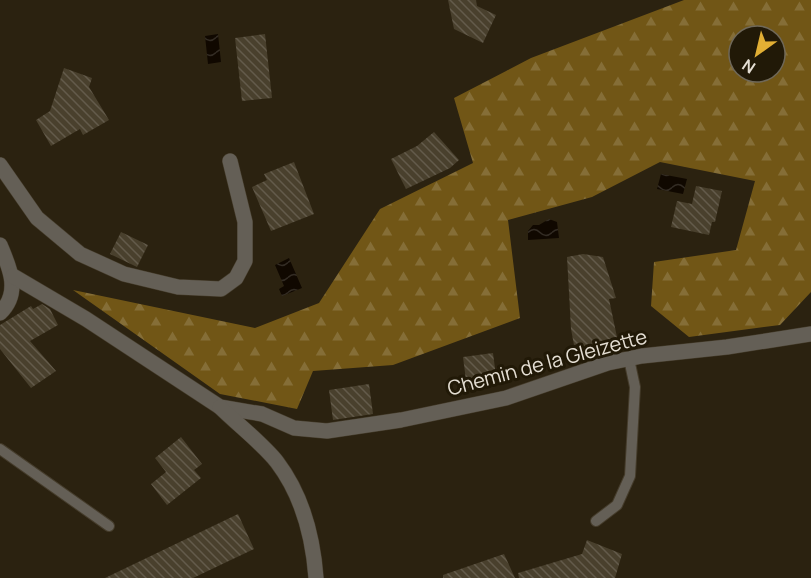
<svg xmlns="http://www.w3.org/2000/svg" width="811" height="578" font-family="Manrope,sans-serif">
<style>
.forest{fill:url(#forest-firs);fill-rule:evenodd}
.water{fill:url(#water-waves)}
.building{fill:url(#building-back-hatch)}
.lines{fill:none;stroke-linecap:round;stroke-linejoin:round}
.lane-casing{stroke:#453c2b;stroke-width:12}
.street-casing{stroke:#453c2b;stroke-width:16}
.lane{stroke:#645f56;stroke-width:10}
.street{stroke:#645f56;stroke-width:15}
.labels{text-anchor:middle;dominant-baseline:central;stroke-width:6;stroke-linejoin:round;paint-order:stroke}
.street-label{font-size:20px;fill:#e5dfd4;stroke:#211907}
</style>
<defs>
<pattern id="forest-firs" width="22" height="20" patternUnits="userSpaceOnUse" patternTransform="scale(1.5)"><rect width="22" height="20" fill="#715616"/><path d="M5 1l3.5 6h-7zM16 11l3.5 6h-7z" fill="#856e37"/></pattern>
<pattern id="water-waves" width="16" height="10" patternUnits="userSpaceOnUse" patternTransform="scale(1.5)"><rect width="16" height="10" fill="#100800"/><path d="M0 5q4-4 8 0t8 0" fill="none" stroke="#332c24"/></pattern>
<pattern id="building-back-hatch" width="6" height="6" patternUnits="userSpaceOnUse" patternTransform="scale(1.5)"><rect width="6" height="6" fill="#49402d"/><path d="M-1 5l2 2M0 0l6 6M5-1l2 2" fill="none" stroke="#635b4b"/></pattern>
</defs>
<rect width="100%" height="100%" fill="#2b2210"/>
<!-- forest -->
<path class="forest" d="M684,0H811V292L780,325L689,337L651,306L654,262L736,250L755,181L660,162L592,197L508,220L520,318L393,365L313,371L297,409L220,394L73,290L255,328L319,303L380,209L473,163L454,98L531,58ZM739,36H775V72H739Z"/>
<!-- water -->
<g class="water">
<polygon points="218,34 221,62 208,64 205,36"/>
<polygon points="661,174 687,179 683,194 657,189"/>
<polygon points="549,219 557,222 559,238 528,240 528,231 533,225 539,225"/>
<polygon points="289,258 302,288 282,296 279,289 284,286 275,265"/>
</g>
<!-- building -->
<g class="building">
<polygon points="448,0 476,0 477,6 496,15 483,43 454,29"/>
<polygon points="265,34 272,98 242,101 235,38"/>
<polygon points="64,68 92,78 89,87 109,120 83,135 80,129 51,146 36,120 50,111"/>
<polygon points="434,132 459,160 450,168 406,189 391,159 417,146"/>
<polygon points="294,162 314,214 271,231 252,187 267,180 264,174"/>
<polygon points="696,186 722,191 715,222 712,222 709,235 671,227 677,201 692,204"/>
<polygon points="121,232 148,245 137,267 110,254"/>
<polygon points="583,254 603,257 616,298 609,299 618,342 612,343 615,351 580,356 578,344 574,345 571,329 567,257"/>
<polygon points="42,304 50,309 58,325 30,341 56,371 31,388 0,349 0,325 31,306 33,309"/>
<polygon points="493,353 497,384 467,388 463,357"/>
<polygon points="369,384 373,414 333,420 329,390"/>
<polygon points="181,437 202,464 194,470 201,478 167,505 151,484 166,472 155,458"/>
<polygon points="238,514 254,549 193,578 105,578"/>
<polygon points="587,540 622,554 615,578 519,578 518,573 582,554"/>
<polygon points="504,554 515,578 443,578 443,575"/>
</g>
<g class="lines">
<defs>
<g id="lane">
<polyline points="0,449 109,526"/>
<polyline points="596,521 617,505 630,476 635,387 629,359"/>
</g>
<g id="street">
<polyline points="0,165 37,218 80,254 124,274 178,287 221,289 236,278 245,261 245,222 230,161"/>
<path d="M0,245C10,268 21,293 0,313"/>
<polyline points="13,276 86,319 220,407 262,414 294,428 327,431 401,420 506,398 608,363 642,356 727,347 811,334"/>
<path d="M220,407C237,424 263,444 277,462C302,495 313,537 316,578"/>
</g>
</defs>
<!-- lane casing -->
<use href="#lane" class="lane-casing"/>
<!-- street casing -->
<use href="#street" class="street-casing"/>
<!-- lane -->
<use href="#lane" class="lane"/>
<!-- street -->
<use href="#street" class="street"/>
</g>
<g class="labels">
<!-- street labels -->
<g class="street-label">
<text transform="translate(547 362) rotate(-15)">Chemin de la Gleizette</text>
</g>
</g>
<!-- north arrow -->
<g transform="translate(757 54) rotate(214)"><circle r="28" fill="#211907" stroke="#6f6859" stroke-width="1.5"/>
<path d="M0-4.5L10 22L0 15L-10 22Z" fill="#e2af34"/>
<text y="-9" font-size="16" font-weight="bold" text-anchor="middle" fill="#e5dfd4">N</text>
</g>
</svg>
